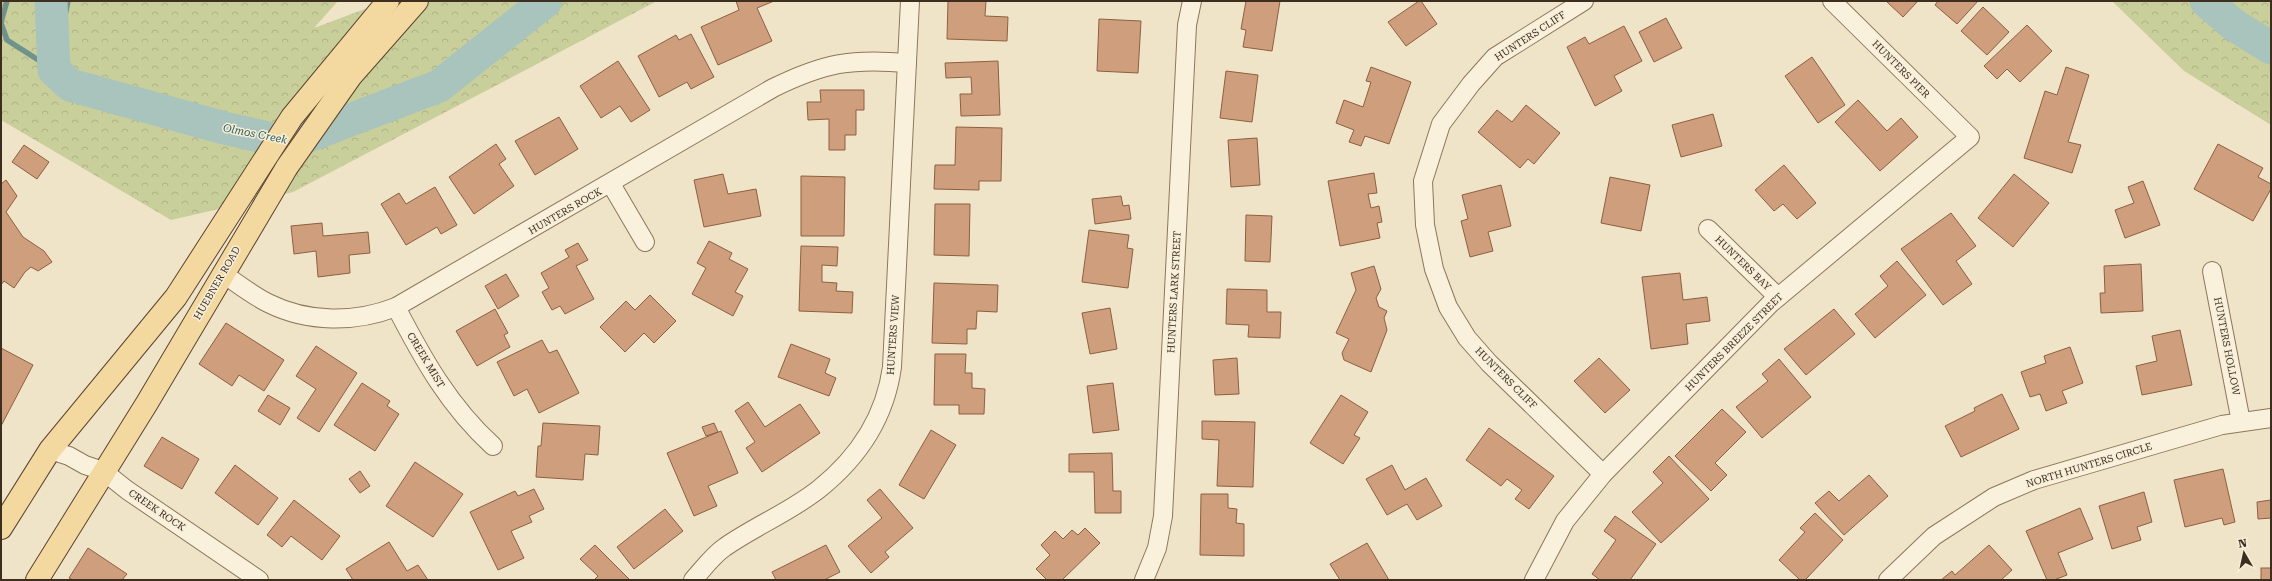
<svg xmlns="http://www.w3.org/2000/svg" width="2272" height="581" font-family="'Roboto Serif',serif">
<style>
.forest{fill:url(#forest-crowns)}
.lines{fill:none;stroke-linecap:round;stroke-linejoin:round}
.stream{stroke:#6f938a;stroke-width:5.5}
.river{stroke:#a9c4bc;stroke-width:33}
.building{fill:#cf9f7d;stroke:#8d5f41}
.street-casing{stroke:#8d765c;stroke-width:20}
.primary-casing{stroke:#5b4430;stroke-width:24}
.street{stroke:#faf1dc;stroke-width:18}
.primary{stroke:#f3d9a0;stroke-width:22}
.labels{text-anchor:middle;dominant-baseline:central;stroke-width:3;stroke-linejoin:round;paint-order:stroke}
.street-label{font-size:10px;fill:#3d2e20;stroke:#f7eed8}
.water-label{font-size:11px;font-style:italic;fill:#2f5d5a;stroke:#f7eed8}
</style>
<defs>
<pattern id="forest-crowns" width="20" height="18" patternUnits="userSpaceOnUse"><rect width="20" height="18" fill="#c9cf9b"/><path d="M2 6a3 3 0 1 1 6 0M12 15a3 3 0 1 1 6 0" fill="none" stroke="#aeb285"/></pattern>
</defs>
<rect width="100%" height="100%" fill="#f0e4c8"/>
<!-- forest -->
<g class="forest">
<polygon points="1,1 338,1 314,28 386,1 657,1 293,192 171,220 1,120"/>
<polygon points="2112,1 2271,1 2271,125 2184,71"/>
</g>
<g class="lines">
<!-- stream -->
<g class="stream">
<polyline points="1,22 7,1"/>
<polyline points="1,23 7,40 54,70 68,1"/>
</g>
<!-- river -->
<g class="river">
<polyline points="51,1 54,70 70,85 224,128 290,143 439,86 546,1"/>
<polyline points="2206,1 2234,25 2271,48"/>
</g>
</g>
<!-- building -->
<g class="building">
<polygon points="736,1 774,1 757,8 772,41 718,65 701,27 739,10"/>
<polygon points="948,1 986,1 985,16 1008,17 1007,41 947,39"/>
<polygon points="1246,1 1280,1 1272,51 1243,47 1246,30 1241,29"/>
<polygon points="1419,1 1421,1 1437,24 1406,46 1388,22"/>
<polygon points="1886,1 1918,1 1903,17"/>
<polygon points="1938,1 1978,1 1957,24 1935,5"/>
<polygon points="1983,7 2009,32 1987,55 1961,31"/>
<polygon points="1666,18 1682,48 1654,62 1639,32"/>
<polygon points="1099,19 1141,21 1138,73 1097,71"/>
<polygon points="2027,25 2052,51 2020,82 2007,69 1997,79 1984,66"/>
<polygon points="1624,26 1642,61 1614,76 1622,91 1595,106 1567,47 1585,37 1589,44"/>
<polygon points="691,34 714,77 691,89 687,82 659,97 638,56 676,35 679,40"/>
<polygon points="1812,57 1845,105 1818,123 1785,76"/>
<polygon points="618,61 650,110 631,122 620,106 601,118 580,86"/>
<polygon points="998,61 1000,115 961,116 960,94 972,94 971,77 946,78 945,63"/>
<polygon points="1371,67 1411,82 1389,144 1365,136 1361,146 1349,142 1354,130 1336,123 1344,100 1363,107 1371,82 1366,81"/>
<polygon points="2066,67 2089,75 2068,142 2081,145 2072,173 2024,158 2045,91 2057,95"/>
<polygon points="1226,71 1258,75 1252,122 1220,118"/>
<polygon points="820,90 864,90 864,110 856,110 856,135 845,135 845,150 829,150 829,119 808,120 807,102 821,102"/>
<polygon points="1858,100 1887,131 1901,118 1918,137 1880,171 1835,122"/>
<polygon points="1526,105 1560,133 1534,164 1528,159 1520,168 1478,132 1497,110 1512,122"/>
<polygon points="1713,114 1722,146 1681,157 1672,125"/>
<polygon points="559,117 578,149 535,175 515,141"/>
<polygon points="956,127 1002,128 1001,181 979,181 979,190 934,189 935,165 955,165"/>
<polygon points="1257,138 1260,185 1231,187 1228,140"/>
<polygon points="496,144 506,159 499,164 514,186 474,214 449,177"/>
<polygon points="2218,144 2263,168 2258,177 2271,184 2271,189 2253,221 2194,189"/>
<polygon points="24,145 49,162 37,179 12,162"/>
<polygon points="1784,165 1816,203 1797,219 1783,204 1774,211 1755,190"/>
<polygon points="1374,173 1377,193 1368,194 1371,208 1379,206 1382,222 1377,223 1380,238 1340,246 1328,181"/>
<polygon points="723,174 728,194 756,189 761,216 704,227 694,180"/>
<polygon points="2014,174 2049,203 2013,247 1978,218"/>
<polygon points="801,176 845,177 844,236 801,236"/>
<polygon points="1610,177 1650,185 1641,231 1601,223"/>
<polygon points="6,180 17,196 6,212 23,237 44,251 52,262 38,271 31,267 25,272 14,288 4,281 1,285 1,184"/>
<polygon points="2143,181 2160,225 2125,238 2115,210 2134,203 2128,187"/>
<polygon points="1501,185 1511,226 1488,232 1493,251 1470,257 1461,221 1468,219 1462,195"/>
<polygon points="435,187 457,225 441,234 437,227 406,245 381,204 399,193 406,204"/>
<polygon points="1121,196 1123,206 1129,205 1131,219 1095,224 1092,199"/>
<polygon points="935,204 970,204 969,256 934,255"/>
<polygon points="1951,213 1976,246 1956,261 1972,284 1943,305 1901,249"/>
<polygon points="1246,215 1272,216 1270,262 1245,261"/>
<polygon points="322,223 323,236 368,232 370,253 349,255 350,273 318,277 316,251 294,254 291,226"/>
<polygon points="1089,230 1129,235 1127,248 1133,249 1128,288 1082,282"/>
<polygon points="709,241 732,253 729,259 748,269 735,292 743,296 733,316 692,294 706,268 697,263"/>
<polygon points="578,243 588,260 576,266 594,299 565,314 560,306 552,310 542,292 549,288 541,273 569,257 565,250"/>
<polygon points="801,246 838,247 837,266 822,265 822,282 837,283 836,291 853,292 852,313 799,311"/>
<polygon points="1897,261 1926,295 1875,338 1855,314 1888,286 1880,276"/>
<polygon points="2141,264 2143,311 2101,313 2100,293 2105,293 2104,266"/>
<polygon points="1374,266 1381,289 1376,298 1379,307 1387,311 1384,318 1387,330 1371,372 1344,360 1342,353 1349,339 1336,333 1356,290 1351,273"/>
<polygon points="1680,273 1683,300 1707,297 1710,321 1686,324 1688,344 1651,349 1642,277"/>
<polygon points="506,274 519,296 498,309 485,286"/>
<polygon points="934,283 998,285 997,312 977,311 976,329 967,329 967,344 932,343"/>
<polygon points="1227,289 1267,290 1267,312 1281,312 1280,338 1248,337 1249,325 1226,324"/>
<polygon points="650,295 676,321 654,343 644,333 625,352 600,327 626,301 635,310"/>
<polygon points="1110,308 1117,349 1090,354 1082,313"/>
<polygon points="495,309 508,333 504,335 510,347 477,366 456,331"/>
<polygon points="1834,309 1855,334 1806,375 1784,349"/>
<polygon points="226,323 284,360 264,391 239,375 232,386 199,364"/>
<polygon points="2180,330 2192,385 2142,395 2136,366 2157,361 2152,336"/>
<polygon points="542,340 549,353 557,350 579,393 539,413 527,389 514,396 497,362"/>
<polygon points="791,344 830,359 825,373 836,378 829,396 778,377"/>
<polygon points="316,346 357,373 319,432 297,418 316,389 296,376"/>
<polygon points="2070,347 2083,383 2062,391 2067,403 2046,411 2040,394 2030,397 2021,372 2046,363 2044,356"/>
<polygon points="1,348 33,365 1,426"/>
<polygon points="935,354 966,354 965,373 972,373 972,388 985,389 984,414 959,414 959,405 934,405"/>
<polygon points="1237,358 1239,394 1215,395 1213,360"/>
<polygon points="1599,358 1630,390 1605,413 1574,381"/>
<polygon points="1779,359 1811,397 1762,438 1736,407 1768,381 1762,374"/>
<polygon points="362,383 390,401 387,406 399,414 375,451 334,425"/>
<polygon points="1113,383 1119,430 1093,433 1087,386"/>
<polygon points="2002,394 2019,429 1961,457 1945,426 1975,411 1974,408"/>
<polygon points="268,395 290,408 280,425 258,411"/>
<polygon points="1341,395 1368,412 1354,435 1360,438 1343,464 1310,443"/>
<polygon points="748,402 765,427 800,404 820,433 762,472 746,448 755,442 735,411"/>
<polygon points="1722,409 1746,432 1715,463 1727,475 1711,491 1675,456"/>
<polygon points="1202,421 1255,422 1253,487 1217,486 1219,440 1202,439"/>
<polygon points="543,423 600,426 598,455 585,454 583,480 536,477 538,446 541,446"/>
<polygon points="714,423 718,432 706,436 702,427"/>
<polygon points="1489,428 1554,476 1529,509 1515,499 1522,490 1507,479 1501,486 1466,460"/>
<polygon points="931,430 956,445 924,499 899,485"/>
<polygon points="721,431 738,473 708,486 717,506 694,516 667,453"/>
<polygon points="162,437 199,459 182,489 144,466"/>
<polygon points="1112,453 1113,491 1121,491 1121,513 1095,513 1094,472 1069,472 1069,454"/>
<polygon points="1669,456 1709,499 1661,543 1632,512 1663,483 1653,472"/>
<polygon points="415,462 463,494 433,537 386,506"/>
<polygon points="235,465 278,498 258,525 215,493"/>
<polygon points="1392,465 1405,490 1426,478 1442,506 1417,520 1407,504 1387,515 1366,479"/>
<polygon points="2223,469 2235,522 2224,525 2222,518 2185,527 2174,480"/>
<polygon points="360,471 370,486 360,493 349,479"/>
<polygon points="1869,475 1888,496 1844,535 1815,503 1829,491 1839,501"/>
<polygon points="534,489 544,509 529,516 532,522 511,531 524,558 498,570 470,512 515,491 518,496"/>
<polygon points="880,489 913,528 885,552 889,557 871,573 848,546 882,518 867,500"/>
<polygon points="2144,492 2152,522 2137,527 2141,540 2112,549 2099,506"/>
<polygon points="1201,494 1228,494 1228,508 1237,509 1236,523 1244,524 1244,556 1200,555"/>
<polygon points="294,500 340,536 322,560 291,536 282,547 267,535"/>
<polygon points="2271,500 2271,518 2258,519 2257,502"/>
<polygon points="2080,508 2093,539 2058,553 2067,575 2054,580 2047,580 2026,531"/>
<polygon points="665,509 683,531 634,569 617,547"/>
<polygon points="1815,513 1843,540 1805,580 1800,580 1779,560 1805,532 1800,528"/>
<polygon points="1615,516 1656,544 1630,580 1600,580 1592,574 1616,540 1604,531"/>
<polygon points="1085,528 1100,543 1062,580 1047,580 1036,569 1050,555 1041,545 1055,531 1063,539 1072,530 1078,535"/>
<polygon points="389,542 407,571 418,565 428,580 353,580 346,569"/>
<polygon points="1367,543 1389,580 1340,580 1330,564"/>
<polygon points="595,545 630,580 594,580 598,576 580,559"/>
<polygon points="826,545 840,572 824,580 776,580 772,572"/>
<polygon points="1989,545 2012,570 2001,580 1941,580 1952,571 1955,575"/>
<polygon points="88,548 127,574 122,580 73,580 69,578"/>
<rect x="2261" y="568" width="10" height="12"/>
</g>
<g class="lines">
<defs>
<g id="street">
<polyline points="1584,1 1495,57 1471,84 1441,124 1423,181 1425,225 1434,269 1448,307 1467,338 1489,363 1603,474"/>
<polyline points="611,184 645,242"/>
<polyline points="1708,229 1778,297"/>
<polyline points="2212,271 2241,422"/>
<path d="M222,273C237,283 252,295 268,303C308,323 355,323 396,307L773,88C824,63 851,58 907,63"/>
<path d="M396,307C423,359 449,406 493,446"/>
<polyline points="50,450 69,456 85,465 103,471 127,490 259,580"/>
<path d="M693,580C703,569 713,555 725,547C755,526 790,512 819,489C859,457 885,418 892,367L910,1"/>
<polyline points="1144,580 1157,548 1163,516 1187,25 1192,1"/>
<polyline points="1534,580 1565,521 1603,474 1771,303 1970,137 1832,1"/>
<polyline points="1888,580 1934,536 1994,497 2034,480 2222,425 2271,418"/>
</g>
<g id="primary">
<polyline points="1,528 50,450 176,297 292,117 388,1"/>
<polyline points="37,580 147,403 287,167 351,76 417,1"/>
</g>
</defs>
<!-- street casing -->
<use href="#street" class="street-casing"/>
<!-- primary casing -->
<use href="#primary" class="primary-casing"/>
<!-- street -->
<use href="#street" class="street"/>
<!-- primary -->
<use href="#primary" class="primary"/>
</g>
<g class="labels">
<!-- street labels -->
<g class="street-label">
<text transform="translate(1530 36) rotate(-33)">HUNTERS CLIFF</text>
<text transform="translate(1901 69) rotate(45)">HUNTERS PIER</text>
<text transform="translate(565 211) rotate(-30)">HUNTERS ROCK</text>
<text transform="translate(1743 263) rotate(44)">HUNTERS BAY</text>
<text transform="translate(217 283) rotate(-60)">HUEBNER ROAD</text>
<text transform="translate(1174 292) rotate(-87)">HUNTERS LARK STREET</text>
<text transform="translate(893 335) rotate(-86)">HUNTERS VIEW</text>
<text transform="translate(1734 342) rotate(-45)">HUNTERS BREEZE STREET</text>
<text transform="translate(2227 346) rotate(79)">HUNTERS HOLLOW</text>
<text transform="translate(426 360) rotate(59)">CREEK MIST</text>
<text transform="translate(1506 378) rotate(45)">HUNTERS CLIFF</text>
<text transform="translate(2089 465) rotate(-17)">NORTH HUNTERS CIRCLE</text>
<text transform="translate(157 510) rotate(34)">CREEK ROCK</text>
</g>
<!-- water labels -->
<g class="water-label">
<text transform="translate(255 134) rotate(11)">Olmos Creek</text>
</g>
</g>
<!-- border -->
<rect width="2272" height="581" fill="none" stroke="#3d2e20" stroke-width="4"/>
<!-- north arrow -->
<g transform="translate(2244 553) rotate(351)" stroke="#f7eed8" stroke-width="3" paint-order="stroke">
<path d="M0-3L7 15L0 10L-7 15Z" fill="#3d2e20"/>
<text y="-6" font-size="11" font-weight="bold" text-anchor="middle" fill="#3d2e20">N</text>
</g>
</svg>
